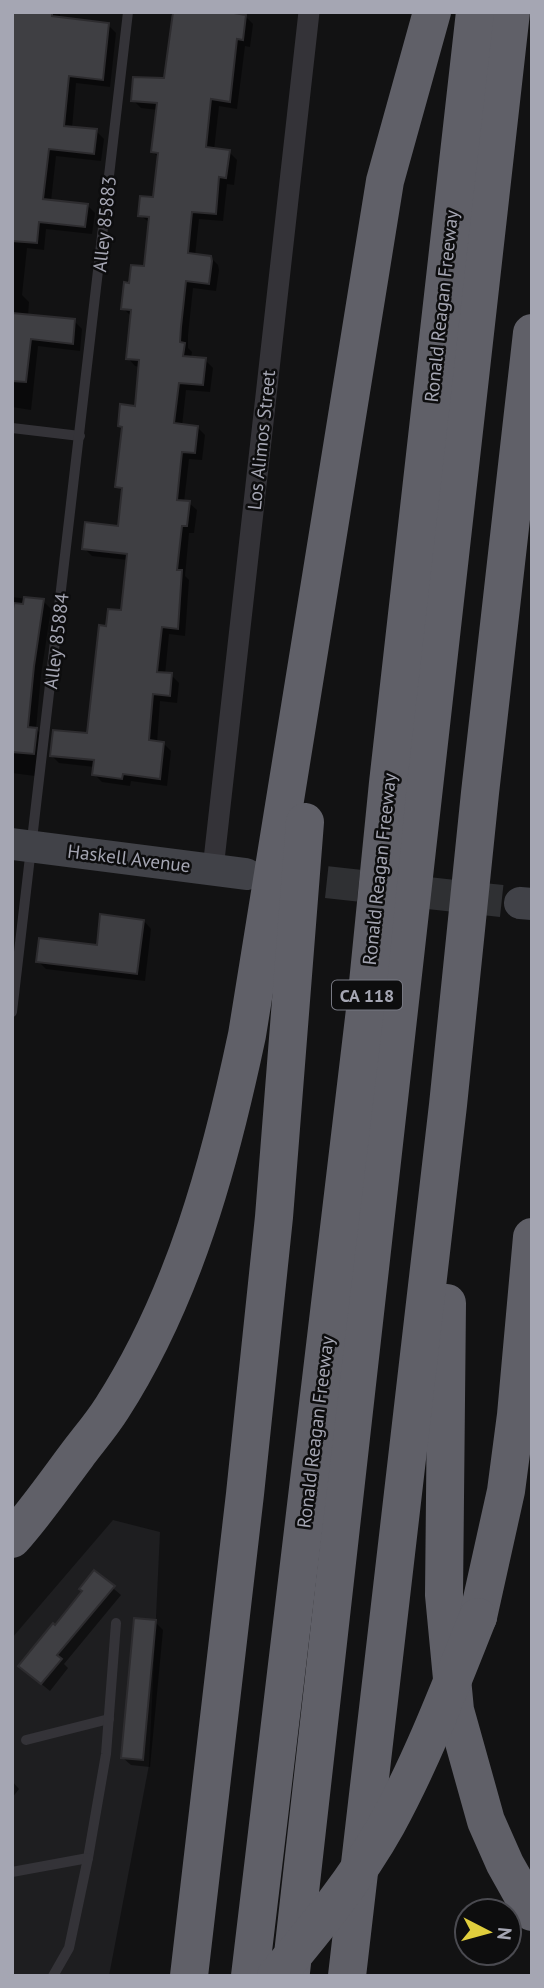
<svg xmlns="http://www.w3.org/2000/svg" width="544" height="1988" font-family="'PT Sans',sans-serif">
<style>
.built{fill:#1e1e20}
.shadow{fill:#0007}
.building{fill:#3f3f43;stroke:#2d2c2f;stroke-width:2}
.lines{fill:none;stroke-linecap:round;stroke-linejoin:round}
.secondary-tunnel{stroke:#2f3033;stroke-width:32;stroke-dasharray:32 16;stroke-linecap:butt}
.lane{stroke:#343338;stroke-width:10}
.street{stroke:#343338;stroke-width:21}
.secondary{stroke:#414248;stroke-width:32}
.highway{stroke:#606068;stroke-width:38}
.highway-bridge{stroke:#606068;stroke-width:38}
.labels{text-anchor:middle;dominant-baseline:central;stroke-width:5;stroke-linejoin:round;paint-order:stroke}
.shield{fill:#0d0d0e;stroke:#777882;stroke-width:2}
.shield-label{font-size:18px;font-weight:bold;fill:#a5a6b3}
.street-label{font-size:19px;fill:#a5a6b3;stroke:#0d0d0e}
</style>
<rect width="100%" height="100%" fill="#121213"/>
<!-- built -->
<polygon class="built" points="113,1520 160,1532 149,1765 109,1976 12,1976 12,1638"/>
<!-- shadow -->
<g class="shadow">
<polygon points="12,12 60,12 60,19 108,25 116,33 110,87 76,83 72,128 96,131 104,139 101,161 56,156 51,201 87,205 95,213 92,234 46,229 44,250 27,248 22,295 29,302 28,316 74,321 82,329 80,351 38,346 31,410 12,407"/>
<polygon points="169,12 231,12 231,14 245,16 253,24 250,47 245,46 237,109 219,106 214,150 229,152 237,160 234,185 227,184 223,221 199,219 195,256 210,257 218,265 219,270 216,291 193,288 188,335 188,348 192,352 191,358 205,360 213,368 210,392 186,390 182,426 197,427 205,435 202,460 189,459 184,502 189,503 197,510 194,533 189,533 185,576 189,580 185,636 169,634 165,675 171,675 179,683 177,703 160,701 157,743 163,743 171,751 167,786 131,781 130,786 102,782 94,774 95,767 59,763 51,755 89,735 108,628 123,612 128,560 92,556 84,548 120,528 124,493 117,486 123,430 120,426 136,407 140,367 135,366 128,358 132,317 123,308 130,284 145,268 150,223 140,215 155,199 159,158 152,151 158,110 141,108 133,100 166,80 174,18"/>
<polygon points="12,597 43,601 51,609 41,675 36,729 44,737 35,776 12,773"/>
<polygon points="144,921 151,929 145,981 46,969 38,961 98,947"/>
<polygon points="94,1572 121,1595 64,1664 68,1668 50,1691 28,1673 55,1628 84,1591"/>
<polygon points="155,1622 163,1630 150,1767 131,1765 123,1758"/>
<polygon points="12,1781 19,1789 12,1798"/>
</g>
<!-- building -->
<g class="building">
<polygon points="12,12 52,12 52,16 109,23 103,80 69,76 64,126 97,129 94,154 49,149 43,199 88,204 85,227 39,222 37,243 12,241"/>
<polygon points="173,12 228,12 246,15 243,40 237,39 230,102 211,99 206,147 230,150 226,178 219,177 216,214 192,212 188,253 211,256 212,261 209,284 186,281 181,327 180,342 185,343 183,356 206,358 203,385 179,383 174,423 198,426 195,453 182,452 177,500 190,501 187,526 182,526 177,570 182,570 178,629 162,627 157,672 172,673 170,696 153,694 149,740 164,742 160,779 123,774 122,779 92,775 94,760 50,756 53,730 87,733 99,625 106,626 108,609 121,610 127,554 82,549 85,522 118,526 122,488 115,487 122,427 118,426 120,404 135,406 139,360 126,359 131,310 121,309 124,282 129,283 131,265 144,266 149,217 138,216 140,196 153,197 158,153 151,152 157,103 131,101 133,77 164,78"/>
<polygon points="12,313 75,319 73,344 31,339 26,382 12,381"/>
<polygon points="24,597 44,599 34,666 28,727 37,728 34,754 12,752 12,614 14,603 23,604"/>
<polygon points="100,914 144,920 137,974 36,962 39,938 97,945"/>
<polygon points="94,1570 115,1586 57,1655 62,1659 41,1684 18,1666 53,1623 55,1625 82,1591 79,1589"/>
<polygon points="134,1618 156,1620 143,1760 121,1758"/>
</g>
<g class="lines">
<!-- secondary-tunnel -->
<polyline class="secondary-tunnel" points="279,877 520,903"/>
<!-- lane -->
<g class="lane">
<polyline points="12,428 80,436"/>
<polyline points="12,1012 128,12"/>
<polyline points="26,1740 109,1719"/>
<polyline points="12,1872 88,1858 106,1754 116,1623"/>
<polyline points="53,1976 69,1948 88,1858"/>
</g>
<!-- street -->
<polyline class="street" points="213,869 309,12"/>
<!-- secondary -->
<g class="secondary">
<polyline points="12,844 246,874"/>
<polyline points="520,903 532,904"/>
</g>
<!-- highway -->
<g class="highway">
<polyline points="447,1303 444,1595 455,1710 486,1821 505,1864 532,1912"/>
<path d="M12,1539C36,1512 56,1483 77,1455C89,1439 102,1424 112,1408C184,1296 220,1163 247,1035L385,181L432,12"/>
<polyline points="478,1617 506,1491 516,1415 532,1237"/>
<polyline points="291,1972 511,12"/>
<polyline points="189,1976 245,1494 274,1217 305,822"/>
<polyline points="250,1976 367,993 388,783 475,12"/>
<polyline points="347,1976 448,1105 480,793 532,333"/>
</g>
<!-- highway-bridge -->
<path class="highway-bridge" d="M276,1976C316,1928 357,1878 387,1824C423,1758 450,1687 478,1617"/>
</g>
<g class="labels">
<!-- shield labels -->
<rect class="shield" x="332" y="980.5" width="70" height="29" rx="5"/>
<g class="shield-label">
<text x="367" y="995">CA 118</text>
</g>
<!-- street labels -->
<g class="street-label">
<text transform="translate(104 224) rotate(-84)">Alley 85883</text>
<text transform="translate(441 306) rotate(-84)">Ronald Reagan Freeway</text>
<text transform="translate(261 440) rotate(-84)">Los Alimos Street</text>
<text transform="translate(56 641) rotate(-83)">Alley 85884</text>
<text transform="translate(129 858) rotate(7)">Haskell Avenue</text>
<text transform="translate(379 869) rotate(-84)">Ronald Reagan Freeway</text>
<text transform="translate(315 1432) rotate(-83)">Ronald Reagan Freeway</text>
</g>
</g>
<!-- border -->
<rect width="544" height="1988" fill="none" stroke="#a5a6b3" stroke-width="28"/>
<!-- north arrow -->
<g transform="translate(488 1932) rotate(96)"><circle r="33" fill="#0d0d0e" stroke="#4a4a50" stroke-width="2"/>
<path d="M0-5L12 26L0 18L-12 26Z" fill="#e0ce3d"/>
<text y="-10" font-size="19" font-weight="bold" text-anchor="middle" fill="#a5a6b3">N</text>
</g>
</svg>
